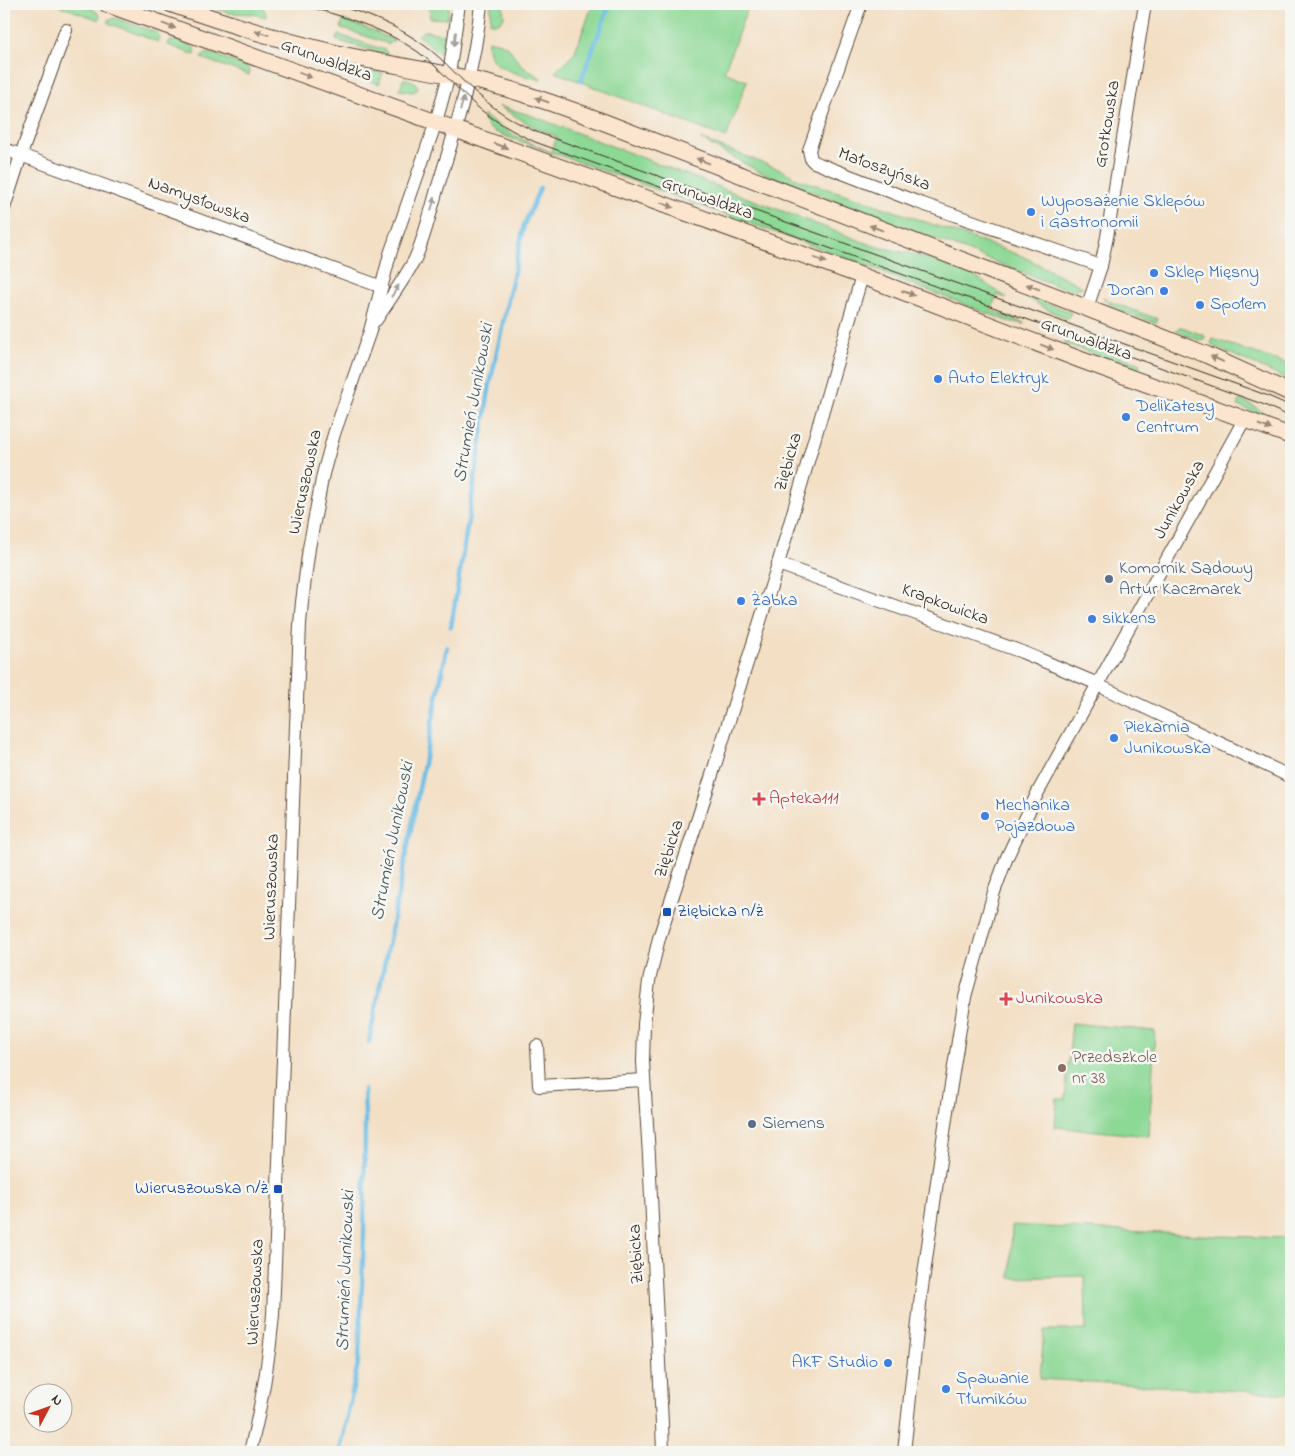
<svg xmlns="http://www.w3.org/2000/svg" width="1295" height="1456" font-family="'Indie Flower',sans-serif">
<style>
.green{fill:#8cd895;stroke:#64815a}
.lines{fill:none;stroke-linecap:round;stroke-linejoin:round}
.stream{stroke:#69bce5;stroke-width:4.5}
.street-casing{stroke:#574537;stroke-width:14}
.secondary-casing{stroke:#574537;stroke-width:18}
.street{stroke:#fff;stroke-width:12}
.secondary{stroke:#fbe5cf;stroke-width:16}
.tram{stroke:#3b2a1e;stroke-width:1}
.oneway{fill:#9b8876}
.oneway2{fill:#a79f9a}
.shop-dot{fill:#3f7fe0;stroke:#f6f6f2;stroke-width:2}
.service-dot{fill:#5c6f8a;stroke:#f6f6f2;stroke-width:2}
.health-dot{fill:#e0444e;stroke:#f6f6f2;stroke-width:2}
.transit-dot{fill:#1a4fb4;stroke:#f6f6f2;stroke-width:2}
.education-dot{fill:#8d6e63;stroke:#f6f6f2;stroke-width:2}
.labels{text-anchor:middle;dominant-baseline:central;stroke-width:5;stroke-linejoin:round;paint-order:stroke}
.street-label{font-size:18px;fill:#3b2a1e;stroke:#f6f6f2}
.shop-label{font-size:18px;fill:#366cbe;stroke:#f6f6f2;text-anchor:start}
.service-label{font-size:18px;fill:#4e5e75;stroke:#f6f6f2;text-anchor:start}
.health-label{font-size:18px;fill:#be3a42;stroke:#f6f6f2;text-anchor:start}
.transit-label{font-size:18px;fill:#164399;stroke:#f6f6f2;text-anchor:start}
.education-label{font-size:18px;fill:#785e54;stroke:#f6f6f2;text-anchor:start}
.water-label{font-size:19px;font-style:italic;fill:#49565a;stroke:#f6f6f2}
</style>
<rect width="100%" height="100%" fill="#f6f6f2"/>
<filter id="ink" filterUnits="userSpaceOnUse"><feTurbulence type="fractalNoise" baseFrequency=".02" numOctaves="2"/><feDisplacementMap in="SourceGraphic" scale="10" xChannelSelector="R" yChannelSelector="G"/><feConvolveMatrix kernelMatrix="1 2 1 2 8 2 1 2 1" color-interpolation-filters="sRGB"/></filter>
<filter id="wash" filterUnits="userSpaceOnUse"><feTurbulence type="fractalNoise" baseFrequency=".0096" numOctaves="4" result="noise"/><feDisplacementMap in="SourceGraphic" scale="20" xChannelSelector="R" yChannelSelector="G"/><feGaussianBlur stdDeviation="1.12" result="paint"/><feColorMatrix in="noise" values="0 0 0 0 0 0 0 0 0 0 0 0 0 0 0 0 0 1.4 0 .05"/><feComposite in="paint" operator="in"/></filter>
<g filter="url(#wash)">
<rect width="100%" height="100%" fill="#f3dfc4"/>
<!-- green -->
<g class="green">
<path d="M54,4C67,4 92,3 100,16L99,20Z"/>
<polygon points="203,4 251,4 263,7 266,14 266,17 253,14 229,13"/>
<polygon points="429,4 449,4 448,19 430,18"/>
<polygon points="491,4 503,4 504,17 499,23 490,23"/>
<polygon points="593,4 749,4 724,72 747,81 726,138 555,72 574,54"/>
<polygon points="116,18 158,33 160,37 158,42 108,23 109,19"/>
<polygon points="343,20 372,30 394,41 389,44 341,28"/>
<polygon points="423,31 427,31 446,35 444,49 441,54 418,36"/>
<polygon points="339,35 385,50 389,56 336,40"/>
<polygon points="176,40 192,46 196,51 195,55 168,45 170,41"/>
<path d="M488,40L501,43L508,47L523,67L541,78L540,80C518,73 484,70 488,40Z"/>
<polygon points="211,53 247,67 250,70 249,75 201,58 204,54"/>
<polygon points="347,65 383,73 379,84 346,72 343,68"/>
<polygon points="404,78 415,82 418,87 417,90 412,92 399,90"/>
<path d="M498,106L530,115L874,246L921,256L974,276L1007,298L997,295L991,310L1024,323V324L1008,321L989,314L885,274V272L630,180L502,135C493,131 483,127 483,115C504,131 527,142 551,152L557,137L534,127Z"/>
<path d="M700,139L779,169L798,179L863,200L1022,256L1083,287C1076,290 1071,290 1063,288L758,171Z"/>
<polygon points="1029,296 1071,312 1068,319 1048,310 1028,298"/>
<path d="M1103,297L1113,303L1158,319L1156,323C1142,318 1109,310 1103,297Z"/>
<polygon points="1179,327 1182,327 1205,336 1204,340 1201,341 1176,331"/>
<polygon points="1213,339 1291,365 1291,377 1282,377 1213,346 1211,343"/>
<polygon points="1065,341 1078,342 1140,364 1138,370 1064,343"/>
<polygon points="1240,400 1252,405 1272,419 1238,406"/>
<polygon points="1072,1023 1155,1031 1149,1136 1055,1127 1057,1099 1065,1099"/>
<polygon points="1012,1225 1219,1236 1291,1238 1291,1394 1040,1379 1044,1330 1086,1330 1085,1276 1010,1278"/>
</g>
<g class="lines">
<!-- stream -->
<g class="stream">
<polyline points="581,80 610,4"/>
<polyline points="451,627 490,384 524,225 540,188"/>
<polyline points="369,1042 447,647"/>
<polyline points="340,1452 359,1358 364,1236 365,1118 364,1090"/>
</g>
</g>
</g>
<g filter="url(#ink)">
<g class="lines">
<defs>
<g id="street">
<polyline points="861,4 809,150 811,159 814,162 917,202 1101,266"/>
<polyline points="4,149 382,287"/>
<polyline points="4,208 23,149 66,30"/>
<polyline points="1087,308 1101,266 1107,237 1145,4"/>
<path d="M376,320C389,300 404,280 415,259C425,236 431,210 438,186C457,126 475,66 481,4"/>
<polyline points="778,564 1022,652 1098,684 1104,688 1291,777"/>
<polyline points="537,1046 539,1086 644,1080"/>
<path d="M250,1452C261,1407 269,1362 273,1315L300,624L302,602L309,548L323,474L334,434L370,331L390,254L436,122L449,75L459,4"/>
<polyline points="663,1452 662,1424 649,1155 643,1062 644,1024 649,981 659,938 711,778 778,564 862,276"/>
<polyline points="904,1452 921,1295 948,1104 965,997 994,892 1007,857 1038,792 1244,420"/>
</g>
<g id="secondary">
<polyline points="107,4 862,276 1081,360 1291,436"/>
<path d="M171,4C225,23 279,40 335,53C379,63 424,69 469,79C510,88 549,102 588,116L1159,336L1207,355L1291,393"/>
</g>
</defs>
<!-- street casing -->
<use href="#street" class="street-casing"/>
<!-- secondary casing -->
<use href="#secondary" class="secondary-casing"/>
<!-- street -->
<use href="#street" class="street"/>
<!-- secondary -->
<use href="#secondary" class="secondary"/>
<!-- tram -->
<g class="tram">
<path d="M299,4C341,16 382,27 418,52C439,67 455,87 474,104C492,120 514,132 535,142L1262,404L1291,417"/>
<path d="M332,4C365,13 397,25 425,46C446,61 461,81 481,97C498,112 518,124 539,133L1266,395L1291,406"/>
</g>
</g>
<!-- one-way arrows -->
<defs><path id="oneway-solid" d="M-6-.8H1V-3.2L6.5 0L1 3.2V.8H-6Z" transform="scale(1.25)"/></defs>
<g class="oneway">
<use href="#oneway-solid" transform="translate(169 26) rotate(20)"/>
<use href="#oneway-solid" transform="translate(262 33) rotate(-164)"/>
<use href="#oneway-solid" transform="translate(305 75) rotate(20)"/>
<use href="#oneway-solid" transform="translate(542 100) rotate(-161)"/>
<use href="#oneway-solid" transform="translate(501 146) rotate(20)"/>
<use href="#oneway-solid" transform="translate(703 161) rotate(-159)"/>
<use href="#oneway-solid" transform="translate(667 205) rotate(20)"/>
<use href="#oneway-solid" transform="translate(876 228) rotate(-159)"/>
<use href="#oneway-solid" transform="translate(820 260) rotate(20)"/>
<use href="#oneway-solid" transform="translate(1033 287) rotate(-159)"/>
<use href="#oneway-solid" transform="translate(908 293) rotate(21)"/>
<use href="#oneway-solid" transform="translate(1047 347) rotate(21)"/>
<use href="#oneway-solid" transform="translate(1217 359) rotate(-156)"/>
<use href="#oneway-solid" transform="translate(1265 427) rotate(19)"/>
</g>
<g class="oneway2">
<use href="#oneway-solid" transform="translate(455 39) rotate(98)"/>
<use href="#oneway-solid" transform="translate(462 104) rotate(-75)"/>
<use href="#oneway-solid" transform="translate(433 204) rotate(-73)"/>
<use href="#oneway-solid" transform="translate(395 291) rotate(-58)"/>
</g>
</g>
<!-- markers -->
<g class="shop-dot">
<circle cx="1031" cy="212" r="5"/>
<circle cx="1154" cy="273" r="5"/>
<circle cx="1164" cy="291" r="5"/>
<circle cx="1200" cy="305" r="5"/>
<circle cx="938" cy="379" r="5"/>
<circle cx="1126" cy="417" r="5"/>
<circle cx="741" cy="601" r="5"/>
<circle cx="1092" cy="619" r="5"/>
<circle cx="1114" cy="738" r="5"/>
<circle cx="985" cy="816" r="5"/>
<circle cx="888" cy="1363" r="5"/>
<circle cx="946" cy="1389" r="5"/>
</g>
<g class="service-dot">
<circle cx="1109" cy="579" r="5"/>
<circle cx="752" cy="1124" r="5"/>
</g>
<g class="health-dot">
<path d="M756.5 791.5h5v5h5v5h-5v5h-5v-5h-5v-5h5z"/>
<path d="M1003.5 991.5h5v5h5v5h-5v5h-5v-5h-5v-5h5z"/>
</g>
<g class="transit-dot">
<rect x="662" y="907" width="10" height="10" rx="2.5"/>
<rect x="273" y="1184" width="10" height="10" rx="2.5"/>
</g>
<circle class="education-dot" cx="1062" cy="1068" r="5"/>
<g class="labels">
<!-- street labels -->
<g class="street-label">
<text transform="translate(326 61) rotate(20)">Grunwaldzka</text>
<text transform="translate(1108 124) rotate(-81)">Grotkowska</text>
<text transform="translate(884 170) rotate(20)">Małoszyńska</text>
<text transform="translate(707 199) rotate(20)">Grunwaldzka</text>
<text transform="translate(199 201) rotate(20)">Namysłowska</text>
<text transform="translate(1086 340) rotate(20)">Grunwaldzka</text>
<text transform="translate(789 462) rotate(-74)">Ziębicka</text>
<text transform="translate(306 482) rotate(-78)">Wieruszowska</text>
<text transform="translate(1180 500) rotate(-61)">Junikowska</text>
<text transform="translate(945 605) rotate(20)">Krapkowicka</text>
<text transform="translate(670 849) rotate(-72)">Ziębicka</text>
<text transform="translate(272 887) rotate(-88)">Wieruszowska</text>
<text transform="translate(637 1254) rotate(-93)">Ziębicka</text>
<text transform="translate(256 1292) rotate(-87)">Wieruszowska</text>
</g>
<!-- shop labels -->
<g class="shop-label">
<text x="1041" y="202">Wyposażenie Sklepów<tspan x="1041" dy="21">i Gastronomii</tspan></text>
<text x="1164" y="273">Sklep Mięsny</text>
<text x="1154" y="291" text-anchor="end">Doran</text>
<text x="1210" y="305">Społem</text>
<text x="948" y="379">Auto Elektryk</text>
<text x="1136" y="407">Delikatesy<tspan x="1136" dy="21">Centrum</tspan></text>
<text x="751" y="601">Żabka</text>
<text x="1102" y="619">sikkens</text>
<text x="1124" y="728">Piekarnia<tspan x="1124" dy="21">Junikowska</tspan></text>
<text x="995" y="806">Mechanika<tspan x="995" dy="21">Pojazdowa</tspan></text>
<text x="878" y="1363" text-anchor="end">AKF Studio</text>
<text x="956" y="1379">Spawanie<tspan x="956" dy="21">Tłumików</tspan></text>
</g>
<!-- service labels -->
<g class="service-label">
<text x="1119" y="569">Komornik Sądowy<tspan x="1119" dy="21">Artur Kaczmarek</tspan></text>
<text x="762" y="1124">Siemens</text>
</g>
<!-- health labels -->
<g class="health-label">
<text x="769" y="799">Apteka111</text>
<text x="1016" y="999">Junikowska</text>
</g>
<!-- transit labels -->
<g class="transit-label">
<text x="677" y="912">Ziębicka n/ż</text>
<text x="268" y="1189" text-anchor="end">Wieruszowska n/ż</text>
</g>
<!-- education labels -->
<g class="education-label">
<text x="1072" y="1058">Przedszkole<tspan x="1072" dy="21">nr 38</tspan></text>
</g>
<!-- water labels -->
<g class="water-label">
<text transform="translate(474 403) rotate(-80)">Strumień Junikowski</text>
<text transform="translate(393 841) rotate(-79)">Strumień Junikowski</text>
<text transform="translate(346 1271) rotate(-88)">Strumień Junikowski</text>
</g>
</g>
<!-- margin -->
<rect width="1295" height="1456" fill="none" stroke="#f6f6f2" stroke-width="20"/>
<!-- north arrow -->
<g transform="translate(48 1408) rotate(49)"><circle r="24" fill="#f6f6f2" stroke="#aba49d"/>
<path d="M0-4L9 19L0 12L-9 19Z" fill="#c8321e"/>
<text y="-8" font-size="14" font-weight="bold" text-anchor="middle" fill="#3b2a1e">N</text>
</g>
</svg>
